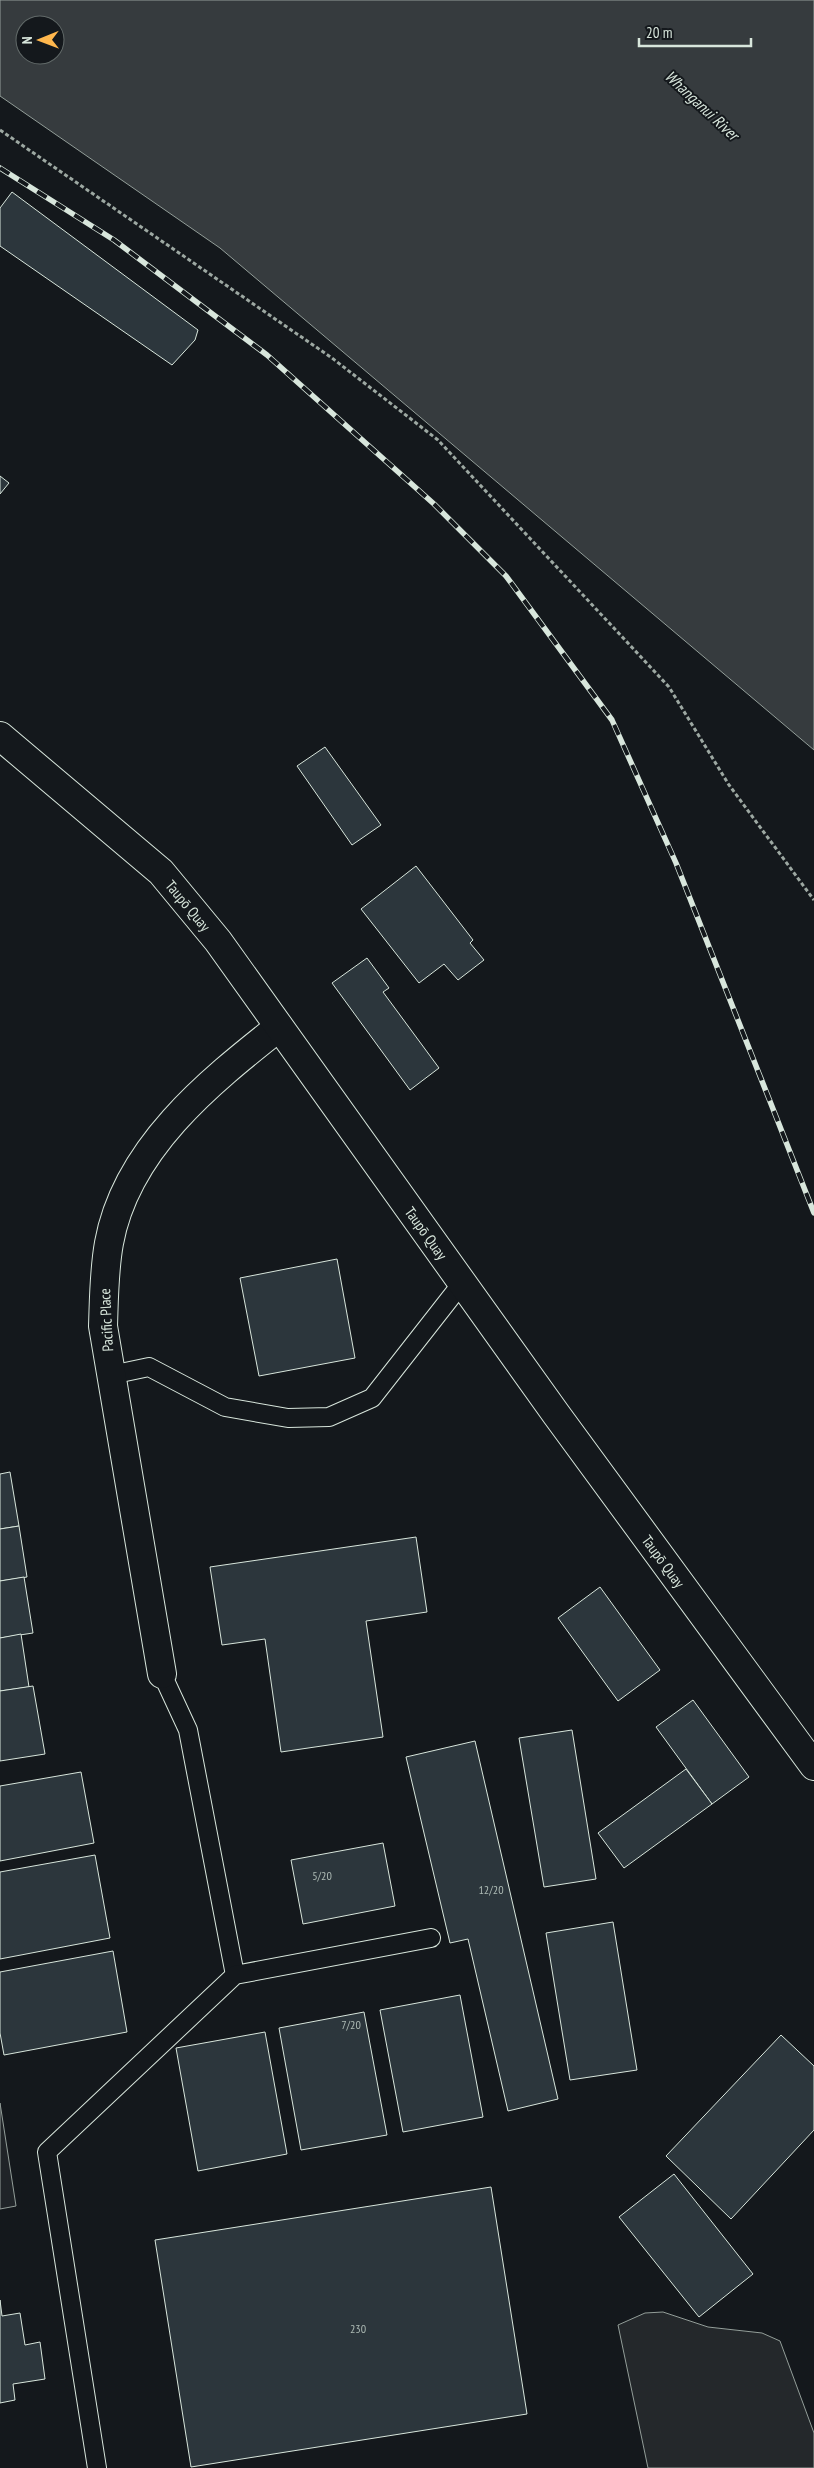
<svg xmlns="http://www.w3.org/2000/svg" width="814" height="2468" font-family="'PT Sans Narrow',sans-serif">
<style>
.green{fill:#202428;stroke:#939e99}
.parking{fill:#24282b;stroke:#939e99}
.water{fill:#363b3e;stroke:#939e99;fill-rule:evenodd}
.building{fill:#2c363c;stroke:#d8e6dc}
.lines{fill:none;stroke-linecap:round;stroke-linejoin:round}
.lane-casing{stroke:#d8e6dc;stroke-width:20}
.street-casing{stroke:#d8e6dc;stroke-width:30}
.secondary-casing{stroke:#d8e6dc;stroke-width:30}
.path{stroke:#9da8a2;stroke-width:3;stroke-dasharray:4 2.5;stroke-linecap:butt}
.lane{stroke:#14181c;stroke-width:18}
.street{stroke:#14181c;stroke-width:28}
.secondary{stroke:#14181c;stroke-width:28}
.rail-casing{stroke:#d8e6dc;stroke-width:5.5}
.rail{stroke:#14181c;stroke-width:4;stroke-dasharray:11;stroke-linecap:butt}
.labels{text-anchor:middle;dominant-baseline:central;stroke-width:4;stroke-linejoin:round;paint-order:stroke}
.number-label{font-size:12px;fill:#adbab4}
.street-label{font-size:15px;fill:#d8e6dc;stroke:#14181c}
.water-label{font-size:16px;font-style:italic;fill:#d8e6dc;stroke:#14181c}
</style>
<rect width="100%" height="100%" fill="#14181c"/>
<!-- green -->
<polygon class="green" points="0,2103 16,2206 0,2209"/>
<!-- parking -->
<polygon class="parking" points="663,2312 708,2327 762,2333 780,2341 814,2433 814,2468 648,2468 618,2325 645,2313"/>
<!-- water -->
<path class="water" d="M0,0H814V750L220,248L0,96ZM25,25H55V55H25Z"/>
<!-- building -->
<g class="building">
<polygon points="12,192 198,330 195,340 172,365 0,246 0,208"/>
<polygon points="0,476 9,483 0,494"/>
<polygon points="325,747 381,825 352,845 297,766"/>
<polygon points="416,866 473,940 470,943 484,960 458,980 444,964 419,983 361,909"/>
<polygon points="367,958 389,988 383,992 439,1068 410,1090 332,983"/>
<polygon points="337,1259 355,1358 259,1376 240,1278"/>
<polygon points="10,1472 19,1526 0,1529 0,1474"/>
<polygon points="19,1526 27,1577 0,1581 0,1529"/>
<polygon points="416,1537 427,1612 366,1621 383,1737 281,1752 265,1639 222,1645 210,1567"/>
<polygon points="24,1577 33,1633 0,1638 0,1581"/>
<polygon points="600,1587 660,1670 618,1701 558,1618"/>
<polygon points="21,1634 29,1687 0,1691 0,1638"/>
<polygon points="33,1686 45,1754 0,1761 0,1691"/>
<polygon points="693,1700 749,1777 712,1804 656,1727"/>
<polygon points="572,1730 596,1879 544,1887 519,1738"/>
<polygon points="475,1741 558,2099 508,2111 468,1939 450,1943 406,1757"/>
<polygon points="686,1769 712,1804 624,1868 598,1833"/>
<polygon points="81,1772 94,1843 0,1861 0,1786"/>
<polygon points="383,1843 395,1906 303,1924 291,1860"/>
<polygon points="95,1855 110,1938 0,1959 0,1872"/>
<polygon points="613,1922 637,2070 570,2080 546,1933"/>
<polygon points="113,1951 127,2032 4,2055 0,2033 0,1972"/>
<polygon points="460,1995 483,2117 403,2132 380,2010"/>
<polygon points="364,2012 387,2135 301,2150 279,2028"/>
<polygon points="265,2032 287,2154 198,2171 176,2048"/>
<polygon points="781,2035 814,2066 814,2130 731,2219 666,2156"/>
<polygon points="674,2174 753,2274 699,2317 619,2217"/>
<polygon points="491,2187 527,2414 191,2467 155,2240"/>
<polygon points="0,2300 2,2316 20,2313 25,2345 40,2342 45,2379 13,2384 15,2400 0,2403"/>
</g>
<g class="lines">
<defs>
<g id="lane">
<polyline points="111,1375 149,1367 225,1407 288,1418 329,1417 372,1398 462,1283"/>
<polyline points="162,1674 188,1730 235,1975"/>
<polyline points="97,2468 47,2152 235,1975 431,1938"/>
</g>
<path id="street" d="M162,1674L103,1326C104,1298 104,1270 109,1243C126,1149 208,1083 279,1027"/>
<g id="secondary">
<path id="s1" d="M0,736L161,872L218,941L556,1414L814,1766"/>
</g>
</defs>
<!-- lane casing -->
<use href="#lane" class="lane-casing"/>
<!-- street casing -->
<use href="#street" class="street-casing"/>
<!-- secondary casing -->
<use href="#secondary" class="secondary-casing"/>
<!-- path -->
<polyline class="path" points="0,130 332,358 438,440 669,687 729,785 814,900"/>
<!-- lane -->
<use href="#lane" class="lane"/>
<!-- street -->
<use href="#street" class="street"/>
<!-- secondary -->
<use href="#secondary" class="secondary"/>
<defs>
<polyline id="rail" points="0,168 114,240 267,355 434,504 506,576 612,720 676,863 814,1213"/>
</defs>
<!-- rail casing -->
<use href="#rail" class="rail-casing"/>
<!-- rail -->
<use href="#rail" class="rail"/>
</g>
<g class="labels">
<!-- number labels -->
<g class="number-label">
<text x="322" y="1875">5/20</text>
<text x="491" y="1889">12/20</text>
<text x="351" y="2024">7/20</text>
<text x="358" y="2328">230</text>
</g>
<!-- street labels -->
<g class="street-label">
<text stroke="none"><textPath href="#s1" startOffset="254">Taupō Quay</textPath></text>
<text stroke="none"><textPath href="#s1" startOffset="659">Taupō Quay</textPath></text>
<text transform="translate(106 1320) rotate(-93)">Pacific Place</text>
<text stroke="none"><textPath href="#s1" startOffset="1064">Taupō Quay</textPath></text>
</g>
<!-- water labels -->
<g class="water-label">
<text transform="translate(702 105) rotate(43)">Whanganui River</text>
</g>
</g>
<!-- north arrow -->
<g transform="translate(40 40) rotate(269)"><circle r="24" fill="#14181c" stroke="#626a69"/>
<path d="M0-4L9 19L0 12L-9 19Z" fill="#ffb74d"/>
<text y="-8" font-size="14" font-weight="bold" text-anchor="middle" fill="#d8e6dc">N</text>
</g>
<!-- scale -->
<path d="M639 38v8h112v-8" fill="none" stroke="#d8e6dc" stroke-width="2.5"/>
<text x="646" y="38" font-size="15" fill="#d8e6dc" stroke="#14181c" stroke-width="4" paint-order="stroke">20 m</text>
</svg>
